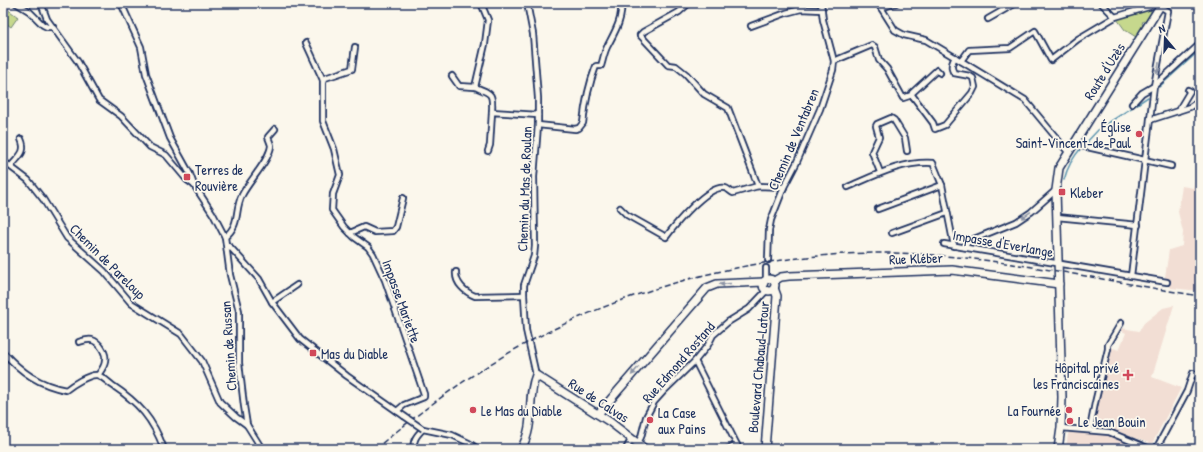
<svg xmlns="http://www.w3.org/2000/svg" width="1203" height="452" font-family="'Patrick Hand',sans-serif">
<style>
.built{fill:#f2ded4}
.green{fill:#c6d88d;stroke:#708476}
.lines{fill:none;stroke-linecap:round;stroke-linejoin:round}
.stream{stroke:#5f97b1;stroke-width:1.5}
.street-casing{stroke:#1b2f5e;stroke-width:8}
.secondary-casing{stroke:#1b2f5e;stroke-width:10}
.street{stroke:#fbf7ec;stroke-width:4.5}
.secondary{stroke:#fbf7ec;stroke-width:7}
.rail{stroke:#1b2f5e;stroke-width:1.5;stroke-dasharray:6 3;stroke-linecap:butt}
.street-bridge-casing{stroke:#1b2f5e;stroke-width:8;stroke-linecap:butt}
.street-bridge{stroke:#fbf7ec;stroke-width:4.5}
.oneway{fill:#8b93a5}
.poi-dot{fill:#d1495b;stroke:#fbf7ec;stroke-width:1.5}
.labels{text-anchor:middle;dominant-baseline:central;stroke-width:3.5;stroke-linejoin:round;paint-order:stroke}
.street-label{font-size:14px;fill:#1b2f5e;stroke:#fbf7ec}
.poi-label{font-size:14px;fill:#1b2f5e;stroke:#fbf7ec;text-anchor:start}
</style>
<rect width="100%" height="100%" fill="#fbf7ec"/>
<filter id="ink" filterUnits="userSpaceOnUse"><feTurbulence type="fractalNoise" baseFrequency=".025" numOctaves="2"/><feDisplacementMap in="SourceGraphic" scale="8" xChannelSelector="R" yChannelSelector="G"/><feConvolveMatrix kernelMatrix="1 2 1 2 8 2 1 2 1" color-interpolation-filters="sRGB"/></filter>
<g filter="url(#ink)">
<!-- built -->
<g class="built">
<polygon points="1200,159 1200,291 1171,288 1165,277 1169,250 1182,246 1183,232 1178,212 1182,186 1193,188"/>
<polygon points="1173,305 1174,305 1152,377 1181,388 1152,444 1106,428 1097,428 1094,424 1109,350 1110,347 1119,350 1126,333 1120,330 1121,328 1139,331 1144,323 1163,308 1172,306"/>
<polygon points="1079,431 1107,434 1142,449 1066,449 1068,434 1070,432"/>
</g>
<!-- green -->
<g class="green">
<polygon points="3,6 18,17 11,27 3,21"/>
<polygon points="1149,8 1152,13 1146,22 1143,21 1142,24 1143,25 1136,37 1125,30 1117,19"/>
</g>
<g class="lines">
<!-- stream -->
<g class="stream">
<polyline points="1159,87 1200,50"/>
<polyline points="1084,145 1099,129 1148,97"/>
<path d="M1064,180C1067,168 1073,157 1082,147"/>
</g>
<defs>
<g id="street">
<polyline points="16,3 29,11 43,25 47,27 53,27"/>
<polyline points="41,3 47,19 78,62 99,100 121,116 150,147 166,155 187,180 194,185 213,214 225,237 230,275 239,311 239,363 244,406 247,425 262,449"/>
<polyline points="121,3 141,47 146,74 170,138 190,174 194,185"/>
<path d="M481,3L488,20L485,44L475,87C492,94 493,93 492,112"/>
<polyline points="527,3 533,34 538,98 538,125 534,177 535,246 534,256 524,285 524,295 526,330 536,375"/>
<polyline points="689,3 679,12 643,32 640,35 668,65 676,66 686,74 704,94 728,108 758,186"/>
<polyline points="878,3 895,30 904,35 926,40 961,61 969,50 1010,48 1035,31 1051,60 1078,39 1115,17 1152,6 1154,3"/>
<polyline points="1101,3 1115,17"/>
<polyline points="881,8 896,3"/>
<polyline points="988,19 1016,3"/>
<polyline points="751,26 786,13 801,9 822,10"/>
<polyline points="306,43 323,80"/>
<polyline points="355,47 352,69 325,78 323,80 323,121 334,149 340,175 333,194 332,210 344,227 354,237 368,247 373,254 385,280 424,394 424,397 404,405 397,411"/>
<polyline points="834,61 872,45 875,47 879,60 887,69 903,98 912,95"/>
<polyline points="961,61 1025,100 1068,152"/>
<path d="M940,73L937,70L912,93V95L933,123L935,129L945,125L972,93L975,87L973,78L970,76L954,73C950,67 952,63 955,57"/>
<polyline points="452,76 459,86 475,87"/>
<polyline points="1132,104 1142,93 1154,86 1200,44"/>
<polyline points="1178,111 1190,91 1188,90"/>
<polyline points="1150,120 1190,107 1200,100"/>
<path d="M538,125L575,129L579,128L583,123C585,104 589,84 596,66H601C603,60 604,53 607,47C614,33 623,20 621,3"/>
<polyline points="1074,144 1171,166"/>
<polyline points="488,151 490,145 492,112 538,115"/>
<polyline points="3,161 28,180 43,199 67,238 104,271 131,303 181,334 202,361 220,402 236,417 247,425"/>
<path d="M11,166C19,156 27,152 21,139"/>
<polyline points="880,172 872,152 879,137 876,126 877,124 891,118 894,120 905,138 907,151"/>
<path d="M848,187C876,175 902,161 933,163L942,185L954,246"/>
<path d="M620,208L627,215L666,237C675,225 708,184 725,188C727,188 730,191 733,193L758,186L784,187"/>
<polyline points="878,209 942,185"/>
<polyline points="1057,217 1138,225"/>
<polyline points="350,233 364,227 375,232 393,231 396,227 403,198"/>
<polyline points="892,233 947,213"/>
<path d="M225,237C241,224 234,211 242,195C249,181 269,161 271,146C271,144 269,140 268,137L275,129"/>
<polyline points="944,244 1167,282"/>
<polyline points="227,245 231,248 259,279 272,302 300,339 347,376 404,416"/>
<polyline points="964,247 969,241 1016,222 1031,212 1056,190"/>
<polyline points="768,260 769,230 771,220 784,187 796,164 820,109 833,70 834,61 823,20 821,3"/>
<polyline points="766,268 766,280"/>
<path d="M456,272C455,283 465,292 475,296L524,295"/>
<polyline points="1131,276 1154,86 1168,11 1160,6"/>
<polyline points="272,302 297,285"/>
<path d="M79,342C83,341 87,339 92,340C99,342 107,353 105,361C105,366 101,371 98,375"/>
<path d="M3,352C21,372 39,385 66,390C72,385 89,374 97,375C102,376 108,382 112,385C139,403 153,419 164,449"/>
<polyline points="695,361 739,449"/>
<polyline points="1061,428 1109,432 1150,449"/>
<polyline points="1090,429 1095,403 1108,349 1108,345 1121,323"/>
<polyline points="638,443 641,437 646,417 654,402 663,392 695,361 708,345 713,335 728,322 749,309 767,290"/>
<path d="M414,449C412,441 417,435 423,429L452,435L469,443L478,449"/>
<polyline points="626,449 632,438"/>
<polyline points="728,449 737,445"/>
<polyline points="1156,449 1187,391 1193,373 1200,377"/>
</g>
<g id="secondary">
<circle cx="769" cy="285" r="6"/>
<polyline points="774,281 781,277 789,276 952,270 1059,284"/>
<polyline points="598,414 707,288 717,284 764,282"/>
<path d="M521,449C536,424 526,399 536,375L610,422L645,449"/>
<polyline points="765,449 777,296 774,288"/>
<polyline points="1058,449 1061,428 1062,397 1056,190 1059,168 1162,3"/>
</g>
</defs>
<!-- street casing -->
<use href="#street" class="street-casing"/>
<!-- secondary casing -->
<use href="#secondary" class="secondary-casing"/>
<!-- street -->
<use href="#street" class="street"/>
<!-- secondary -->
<use href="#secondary" class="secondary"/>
<!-- rail -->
<path class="rail" d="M375,449C409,421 444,394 481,370C611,286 780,243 934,255C1024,262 1112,282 1200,296"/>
<defs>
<polyline id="street-bridge" points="404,416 423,429"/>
</defs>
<!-- street-bridge casing -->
<use href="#street-bridge" class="street-bridge-casing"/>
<!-- street-bridge -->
<use href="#street-bridge" class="street-bridge"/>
</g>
<!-- one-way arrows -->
<defs><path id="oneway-solid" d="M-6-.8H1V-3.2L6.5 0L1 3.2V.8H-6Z"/></defs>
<g class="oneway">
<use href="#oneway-solid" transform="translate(1158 68) rotate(100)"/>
<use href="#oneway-solid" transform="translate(1026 215) rotate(145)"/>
<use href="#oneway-solid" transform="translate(725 284) rotate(175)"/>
<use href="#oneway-solid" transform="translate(635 371) rotate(131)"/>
</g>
</g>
<!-- markers -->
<g class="poi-dot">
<circle cx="1139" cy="134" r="4"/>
<rect x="183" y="173" width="8" height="8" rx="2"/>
<rect x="1058" y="188" width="8" height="8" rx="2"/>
<rect x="309" y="349" width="8" height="8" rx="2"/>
<path d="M1126 369h4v4h4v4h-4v4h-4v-4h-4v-4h4z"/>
<circle cx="473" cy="410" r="4"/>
<circle cx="1069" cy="410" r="4"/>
<circle cx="650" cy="420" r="4"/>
<circle cx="1070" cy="421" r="4"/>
</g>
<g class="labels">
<!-- street labels -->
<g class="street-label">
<text transform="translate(1104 71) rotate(-58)">Route d'Uzès</text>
<text transform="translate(793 139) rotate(-67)">Chemin de Ventabren</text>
<text transform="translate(524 189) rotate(-88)">Chemin du Mas de Roulan</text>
<text transform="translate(1003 243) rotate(10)">Impasse d'Everlange</text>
<text transform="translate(916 258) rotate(-2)">Rue Kléber</text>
<text transform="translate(108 261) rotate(45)">Chemin de Pareloup</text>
<text transform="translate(402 301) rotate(70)">Impasse Mariette</text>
<text transform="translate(228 346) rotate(-94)">Chemin de Russan</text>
<text transform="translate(678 362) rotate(-49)">Rue Edmond Rostand</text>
<text transform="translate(758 367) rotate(-85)">Boulevard Chabaud-Latour</text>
<text transform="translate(599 400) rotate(33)">Rue de Calvas</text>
</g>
<!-- poi labels -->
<g class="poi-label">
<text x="1131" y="126" text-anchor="end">Église<tspan x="1131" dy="16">Saint-Vincent-de-Paul</tspan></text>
<text x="195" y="169">Terres de<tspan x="195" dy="16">Rouvière</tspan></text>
<text x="1070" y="192">Kleber</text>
<text x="321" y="353">Mas du Diable</text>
<text x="1119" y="367" text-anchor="end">Hôpital privé<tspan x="1119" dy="16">les Franciscaines</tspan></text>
<text x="481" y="410">Le Mas du Diable</text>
<text x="1061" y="410" text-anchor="end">La Fournée</text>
<text x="658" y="412">La Case<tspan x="658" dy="16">aux Pains</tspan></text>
<text x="1078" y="421">Le Jean Bouin</text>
</g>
</g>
<!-- margin -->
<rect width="1203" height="452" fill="none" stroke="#fbf7ec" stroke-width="16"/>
<rect x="8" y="8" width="1187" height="436" fill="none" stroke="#1b2f5e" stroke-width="1.5" filter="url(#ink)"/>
<!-- north arrow -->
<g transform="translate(1165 38) rotate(341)" stroke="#fbf7ec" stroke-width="3" paint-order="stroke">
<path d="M0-3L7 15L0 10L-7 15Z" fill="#1b2f5e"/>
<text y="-6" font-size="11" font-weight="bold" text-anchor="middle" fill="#1b2f5e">N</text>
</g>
</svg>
